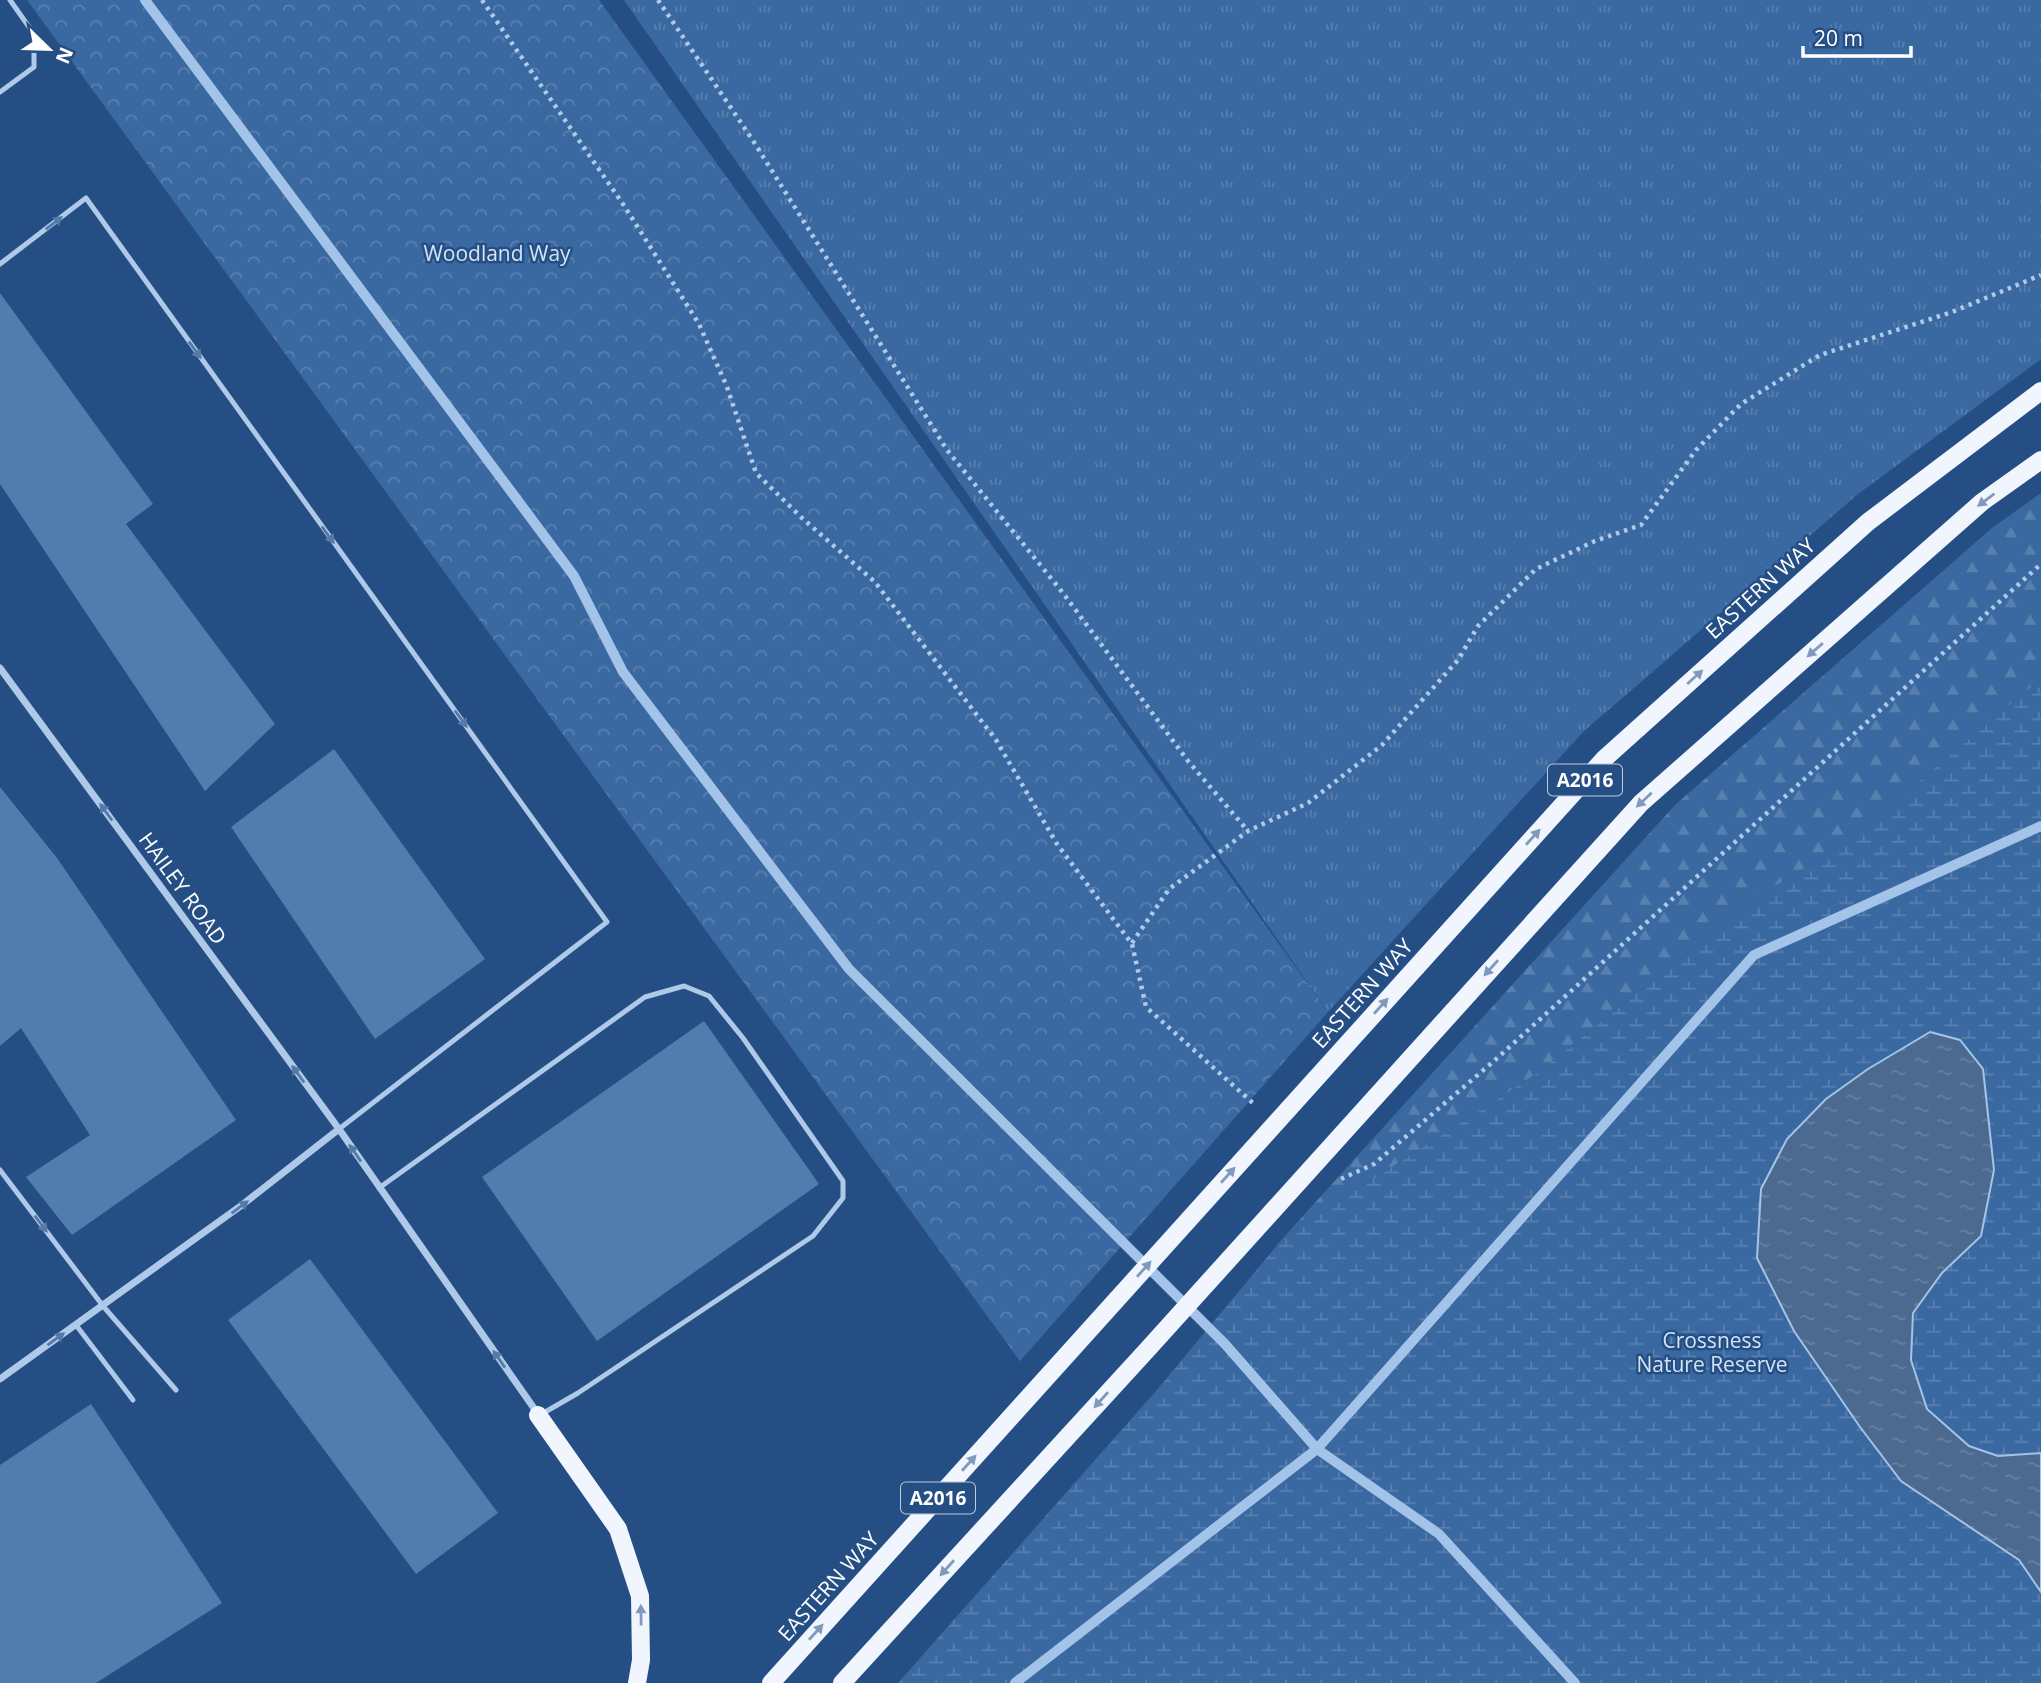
<svg xmlns="http://www.w3.org/2000/svg" width="2041" height="1683" font-family="'Open Sans',sans-serif">
<style>
.grass{fill:url(#grass-tufts)}
.forest{fill:url(#forest-firs)}
.wetland{fill:url(#wetland-marsh)}
.park{fill:url(#park-crowns)}
.water{fill:url(#water-ripples);stroke:#a3c4e8;stroke-width:2}
.lines{fill:none;stroke-linecap:round;stroke-linejoin:round}
.stream{stroke:#a3c4e8;stroke-width:10}
.building{fill:#527bae}
.path{stroke:#afc9e8;stroke-width:4.5;stroke-dasharray:3.5 5;stroke-linecap:butt}
.service{stroke:#afc9e8;stroke-width:5}
.minor{stroke:#afc9e8;stroke-width:7}
.primary{stroke:#f1f6fe;stroke-width:18}
.oneway{fill:#557aa7}
.oneway2{fill:#819abb}
.labels{text-anchor:middle;dominant-baseline:central;stroke-width:5;stroke-linejoin:round;paint-order:stroke}
.shield{fill:#254f84;stroke:#becada;stroke-width:2}
.shield-label{font-size:19px;font-weight:bold;fill:#fff}
.park-label{font-size:21px;fill:#d3e3f6;stroke:#254f84}
.street-label{font-size:21px;fill:#fff;stroke:#254f84}
</style>
<defs>
<pattern id="grass-tufts" width="24" height="20" patternUnits="userSpaceOnUse" patternTransform="scale(1.75)"><rect width="24" height="20" fill="#3a69a1"/><path d="M3 7l-1-3M5 7V3M7 7l1-3M15 17l-1-3M17 17v-4M19 17l1-3" fill="none" stroke="#5880af"/></pattern>
<pattern id="forest-firs" width="22" height="20" patternUnits="userSpaceOnUse" patternTransform="scale(1.75)"><rect width="22" height="20" fill="#3a69a1"/><path d="M5 1l3.5 6h-7zM16 11l3.5 6h-7z" fill="#5880af"/></pattern>
<pattern id="wetland-marsh" width="20" height="14" patternUnits="userSpaceOnUse" patternTransform="scale(1.75)"><rect width="20" height="14" fill="#3a69a1"/><path d="M1 5h8M5 5V1M11 12h8M15 12V8" fill="none" stroke="#5880af"/></pattern>
<pattern id="park-crowns" width="20" height="18" patternUnits="userSpaceOnUse" patternTransform="scale(1.75)"><rect width="20" height="18" fill="#3a69a1"/><path d="M2 6a3 3 0 1 1 6 0M12 15a3 3 0 1 1 6 0" fill="none" stroke="#5880af"/></pattern>
<pattern id="water-ripples" width="26" height="14" patternUnits="userSpaceOnUse" patternTransform="scale(1.75)"><rect width="26" height="14" fill="#4c6a90"/><path d="M2 4q2-2 4 0t4 0M15 11q2-2 4 0t4 0" fill="none" stroke="#6780a1"/></pattern>
</defs>
<rect width="100%" height="100%" fill="#254f84"/>
<!-- grass -->
<polygon class="grass" points="624,0 2041,0 2041,359 1858,494 1583,732 1328,1012"/>
<!-- forest -->
<polygon class="forest" points="2041,493 2041,679 1843,845 1762,894 1533,1076 1284,1237 1675,805 1992,528"/>
<!-- wetland -->
<polygon class="wetland" points="2041,679 2041,1683 898,1683 1156,1391 1284,1237 1533,1076 1762,894 1843,845"/>
<!-- park -->
<polygon class="park" points="27,0 599,0 1328,1012 1020,1361"/>
<!-- water -->
<polygon class="water" points="1930,1032 1960,1040 1983,1069 1994,1170 1981,1236 1942,1273 1913,1313 1911,1360 1927,1409 1969,1446 1998,1456 2041,1453 2041,1592 2019,1560 1901,1481 1860,1427 1794,1331 1757,1258 1761,1189 1787,1139 1826,1099 1868,1069"/>
<g class="lines">
<!-- stream -->
<g class="stream">
<polyline points="145,0 574,576 623,672 849,969 1225,1344 1317,1449 1439,1534 1575,1683"/>
<polyline points="1015,1683 1317,1449 1754,955 2041,826"/>
</g>
</g>
<!-- building -->
<g class="building">
<polygon points="0,293 153,504 126,524 275,724 205,791 0,484"/>
<polygon points="334,749 485,959 375,1039 231,827"/>
<polygon points="0,787 57,858 236,1120 72,1235 26,1177 90,1135 21,1028 0,1046"/>
<polygon points="704,1021 819,1184 597,1341 482,1177"/>
<polygon points="310,1259 498,1513 416,1574 228,1320"/>
<polygon points="91,1404 222,1603 96,1683 0,1683 0,1465"/>
</g>
<g class="lines">
<!-- path -->
<g class="path">
<polyline points="482,0 625,207 699,324 727,387 756,473 802,518 875,582 996,740 1057,844 1132,944 1146,1007 1255,1105"/>
<polyline points="658,0 752,139 947,450 1063,593 1188,761 1248,831"/>
<polyline points="1132,943 1169,889 1248,831 1308,803 1382,745 1458,660 1478,626 1536,569 1595,541 1641,525 1696,450 1741,404 1820,355 1952,312 2041,275"/>
<polyline points="1341,1179 1374,1164 1494,1061 2041,564"/>
</g>
<!-- service -->
<g class="service">
<polyline points="0,92 34,67 34,34 10,0"/>
<polyline points="0,264 86,198 607,922 339,1129"/>
<polyline points="0,1170 103,1306 176,1390"/>
<polyline points="379,1188 645,997 684,986 709,996 743,1038 843,1181 843,1198 813,1236 578,1393 540,1415"/>
<polyline points="76,1325 133,1400"/>
</g>
<!-- minor -->
<g class="minor">
<polyline points="0,668 339,1129 538,1414"/>
<polyline points="0,1379 242,1205 339,1129"/>
</g>
<!-- primary -->
<g class="primary">
<polyline points="538,1415 618,1529 640,1596 641,1660 637,1683"/>
<polyline points="771,1683 1604,759 1868,522 2041,391"/>
<polyline points="842,1683 1147,1350 1641,803 1982,502 2041,460"/>
</g>
</g>
<!-- one-way arrows -->
<defs><path id="oneway-solid" d="M-6-.8H1V-3.2L6.5 0L1 3.2V.8H-6Z" transform="scale(1.75)"/></defs>
<g class="oneway">
<use href="#oneway-solid" transform="translate(54 223) rotate(-38)"/>
<use href="#oneway-solid" transform="translate(195 350) rotate(54)"/>
<use href="#oneway-solid" transform="translate(328 535) rotate(54)"/>
<use href="#oneway-solid" transform="translate(461 719) rotate(54)"/>
<use href="#oneway-solid" transform="translate(106 812) rotate(-126)"/>
<use href="#oneway-solid" transform="translate(298 1074) rotate(-126)"/>
<use href="#oneway-solid" transform="translate(355 1153) rotate(-125)"/>
<use href="#oneway-solid" transform="translate(240 1207) rotate(-37)"/>
<use href="#oneway-solid" transform="translate(41 1224) rotate(53)"/>
<use href="#oneway-solid" transform="translate(56 1339) rotate(-36)"/>
<use href="#oneway-solid" transform="translate(499 1359) rotate(-125)"/>
</g>
<g class="oneway2">
<use href="#oneway-solid" transform="translate(1986 500) rotate(143)"/>
<use href="#oneway-solid" transform="translate(1815 650) rotate(139)"/>
<use href="#oneway-solid" transform="translate(1695 677) rotate(-42)"/>
<use href="#oneway-solid" transform="translate(1644 800) rotate(137)"/>
<use href="#oneway-solid" transform="translate(1533 837) rotate(-48)"/>
<use href="#oneway-solid" transform="translate(1491 968) rotate(132)"/>
<use href="#oneway-solid" transform="translate(1381 1006) rotate(-48)"/>
<use href="#oneway-solid" transform="translate(1228 1175) rotate(-48)"/>
<use href="#oneway-solid" transform="translate(1144 1269) rotate(-48)"/>
<use href="#oneway-solid" transform="translate(1101 1400) rotate(132)"/>
<use href="#oneway-solid" transform="translate(969 1463) rotate(-48)"/>
<use href="#oneway-solid" transform="translate(947 1568) rotate(132)"/>
<use href="#oneway-solid" transform="translate(641 1615) rotate(-91)"/>
<use href="#oneway-solid" transform="translate(816 1632) rotate(-48)"/>
</g>
<g class="labels">
<!-- shield labels -->
<g class="shield">
<rect x="1548" y="764.5" width="74" height="31" rx="5"/>
<rect x="901" y="1482.5" width="74" height="31" rx="5"/>
</g>
<g class="shield-label">
<text x="1585" y="780">A2016</text>
<text x="938" y="1498">A2016</text>
</g>
<!-- park labels -->
<g class="park-label">
<text x="497" y="253">Woodland Way</text>
<text x="1712" y="1340">Crossness<tspan x="1712" dy="24">Nature Reserve</tspan></text>
</g>
<!-- street labels -->
<g class="street-label">
<text transform="translate(1760 588) rotate(-42)">EASTERN WAY</text>
<text transform="translate(183 888) rotate(54)">HAILEY ROAD</text>
<text transform="translate(1362 993) rotate(-48)">EASTERN WAY</text>
<text transform="translate(828 1586) rotate(-48)">EASTERN WAY</text>
</g>
</g>
<!-- north arrow -->
<g transform="translate(49 49) rotate(113)" stroke="#254f84" stroke-width="5" paint-order="stroke">
<path d="M0-5L12 26L0 18L-12 26Z" fill="#ffffff"/>
<text y="-10" font-size="19" font-weight="bold" text-anchor="middle" fill="#ffffff">N</text>
</g>
<!-- scale -->
<path d="M1803 46v10h108v-10" fill="none" stroke="#ffffff" stroke-width="3.5"/>
<text x="1814" y="46" font-size="21" fill="#ffffff" stroke="#254f84" stroke-width="5" paint-order="stroke">20 m</text>
</svg>
